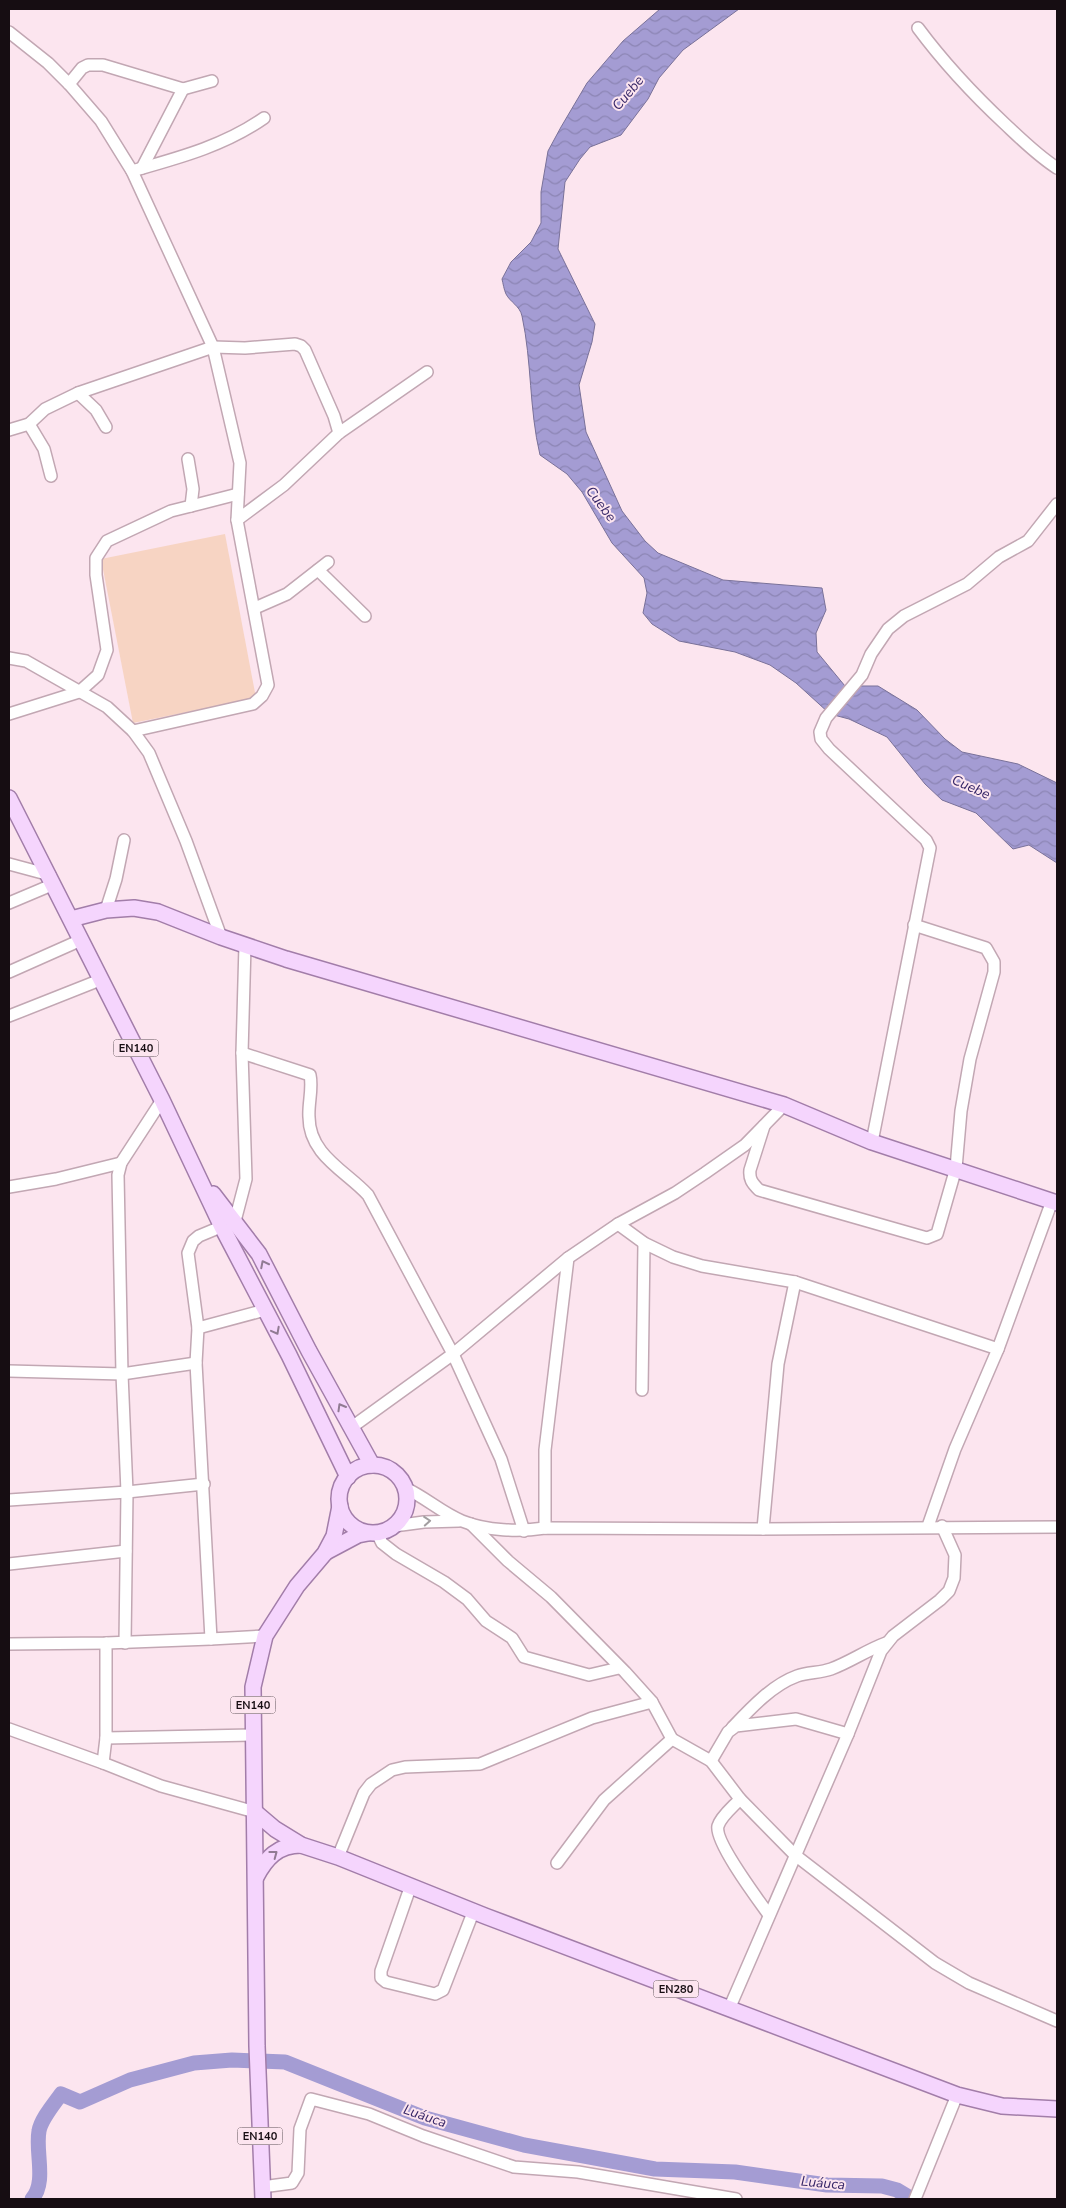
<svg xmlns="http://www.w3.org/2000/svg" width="1066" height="2208" font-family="'Nunito Sans',sans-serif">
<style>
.grass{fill:#f7d4c3}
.water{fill:url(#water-waves);stroke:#797199}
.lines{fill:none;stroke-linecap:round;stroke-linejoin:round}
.river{stroke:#a49cd3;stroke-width:15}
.minor-casing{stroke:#c2a7b3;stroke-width:14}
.major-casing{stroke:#a27da9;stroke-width:18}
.minor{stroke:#fff;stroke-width:11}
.major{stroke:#f5d5fd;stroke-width:15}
.oneway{stroke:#917b93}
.oneway2{stroke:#a29ea0}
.labels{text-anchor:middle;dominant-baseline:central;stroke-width:4;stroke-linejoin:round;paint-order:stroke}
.shield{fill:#fce5ef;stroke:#5b4e54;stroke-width:1}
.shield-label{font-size:11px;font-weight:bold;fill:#160d12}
.water-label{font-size:14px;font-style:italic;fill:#362667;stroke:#fce5ef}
</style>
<defs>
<pattern id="water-waves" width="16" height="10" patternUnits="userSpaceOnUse" patternTransform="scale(1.25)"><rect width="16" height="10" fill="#a49cd3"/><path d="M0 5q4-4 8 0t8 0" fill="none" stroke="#8c85b4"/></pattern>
</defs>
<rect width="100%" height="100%" fill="#fce5ef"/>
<!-- grass -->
<polygon class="grass" points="225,534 256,698 133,723 101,559"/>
<!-- water -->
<path class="water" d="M660,9H739L683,50L659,78L648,99L621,135L590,147L580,159L565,182L558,249L595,324L592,342L579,385L586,432L622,511L645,541L658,553L723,580L822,588L826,610L816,633L817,652L845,686H878L917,710L945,739L962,752L1018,764L1057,783V863L1029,845L1013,849L976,813L942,800L925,784L887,737L849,719L830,714L796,683L770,665L735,652L679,641L652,624L643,613L647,593L644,578L612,543L582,492L567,474L540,455C529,409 532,362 522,316C520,306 510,302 506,294C504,290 503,283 502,279L511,262L531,242L541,223V192L548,151L561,127L587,83L623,41Z"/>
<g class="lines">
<!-- river -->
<path class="river" d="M32,2199C47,2182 35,2152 39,2131C41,2119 54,2104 61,2094L80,2102L130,2080L194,2063L232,2060L285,2062L425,2118L524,2145L655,2169L735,2172L827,2185L882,2186L897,2190L912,2199"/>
<defs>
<g id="minor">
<path d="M918,28C944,63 973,94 1005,124C1022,140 1038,156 1057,168"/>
<polyline points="9,32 48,63 69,84 101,121 132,171 213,347 240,463 237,520 284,485 339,433 427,372"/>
<polyline points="69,84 82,68 88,65 103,65 183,89 212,81"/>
<polyline points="142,168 183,89"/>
<path d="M132,171C178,158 224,146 264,118"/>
<polyline points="78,393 96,410 106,427"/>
<polyline points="29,424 44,449 51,476"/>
<polyline points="9,430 29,424 45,409 78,393 213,347 245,348 295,344 301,346 305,350 334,416 339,433"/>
<polyline points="191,506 238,494"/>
<polyline points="318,570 365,616"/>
<polyline points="255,608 287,594 328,562"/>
<polyline points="9,658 26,661 107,707 133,731 149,753 186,841 221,937"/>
<polyline points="9,714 79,692 98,675 107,650 96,575 96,558 107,541 171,511 191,506 193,489 188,459"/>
<polyline points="133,731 253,704 262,696 268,685 237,520"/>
<polyline points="9,864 50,875"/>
<polyline points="9,903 54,884"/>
<polyline points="106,910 116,879 124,840"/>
<polyline points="245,945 242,1053 246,1179 235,1221 199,1236 193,1241 188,1253 198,1328 196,1363 211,1639 265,1636"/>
<polyline points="9,972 81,940"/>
<polyline points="9,1016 100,980"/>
<path d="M242,1053L310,1075C313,1088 308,1104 309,1117C309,1155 346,1171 368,1195L453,1354L501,1459L524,1531"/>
<path d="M764,1126L750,1170C749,1179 752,1183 759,1190L927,1238L937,1234L956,1168L961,1111L970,1059L994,972V962L986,948L914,925"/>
<polyline points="872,1142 930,848 926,840 829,749 821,739 820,732 826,718 862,675 871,654 888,629 904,616 967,584 999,557 1028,541 1057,504"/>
<polyline points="9,1187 56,1179 121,1163"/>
<polyline points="618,1224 644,1243 673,1257 702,1266 795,1282 998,1349"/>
<polyline points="198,1328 265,1310"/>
<polyline points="9,1371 122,1374 196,1363"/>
<polyline points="642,1390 644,1243"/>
<polyline points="352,1427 453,1354 568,1258"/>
<path d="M405,1488C425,1497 442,1513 462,1521C487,1531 519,1532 545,1528L763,1529L1057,1527"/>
<polyline points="9,1500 127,1492 204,1484"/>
<polyline points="471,1524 508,1561 551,1597 625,1672 652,1702 672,1739 711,1761 740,1799 795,1855 935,1963 969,1983 1057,2021"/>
<polyline points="394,1526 424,1522 459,1521"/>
<polyline points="928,1526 955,1449 998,1349 1052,1201"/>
<polyline points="545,1528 545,1450 568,1258 618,1224 675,1193 705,1173 745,1145 784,1105"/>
<polyline points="763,1529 778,1364 795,1282"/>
<polyline points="377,1533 382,1543 396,1554 444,1582 467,1599 486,1621 512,1638 524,1657 589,1675 619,1668"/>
<polyline points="9,1564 126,1551"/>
<polyline points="106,1643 106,1738 252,1735"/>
<polyline points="125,1643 127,1492 122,1374 118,1175 121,1163 162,1100"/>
<polyline points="9,1644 106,1643 211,1639"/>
<path d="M732,1728C750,1709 772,1685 797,1676C808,1672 820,1673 831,1669C850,1662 867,1650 886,1643"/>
<polyline points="9,1729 103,1763"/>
<polyline points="106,1738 103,1763 161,1786 255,1812"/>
<polyline points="711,1761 728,1732 736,1726 796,1719 848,1734"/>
<path d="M740,1799C734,1806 721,1816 718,1826C714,1841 759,1901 769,1915"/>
<polyline points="338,1857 364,1793 371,1784 392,1770 405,1767 480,1764 592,1718 652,1702"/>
<polyline points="557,1863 604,1800 672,1739"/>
<polyline points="411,1885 381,1971 381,1978 386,1982 435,1994 443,1990 474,1910"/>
<polyline points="729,2009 848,1734 881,1651 893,1636 940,1600 949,1591 954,1578 955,1555 942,1526"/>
<polyline points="262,2187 292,2183 298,2173 300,2129 311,2099 369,2114 423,2136 514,2167 578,2172 736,2199"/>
<polyline points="915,2199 957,2095"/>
</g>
<g id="major">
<polyline points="9,798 162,1100 222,1227 289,1355 348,1477"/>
<polyline points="71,919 106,910 134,908 158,912 221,937 286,959 784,1105 872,1142 1057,1203"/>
<polyline points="213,1194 259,1254 309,1351 372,1465"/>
<circle cx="373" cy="1499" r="34"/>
<polyline points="326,1552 358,1535 368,1533"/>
<polyline points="255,1812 275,1829 301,1845 338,1857 485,1916 957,2095 1002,2106 1057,2109"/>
<path d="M256,1877C266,1858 278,1845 301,1845"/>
<polyline points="263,2199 257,2046 253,1687 265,1636 297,1586 325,1553 334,1536 340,1506"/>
</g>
</defs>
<!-- minor casing -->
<use href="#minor" class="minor-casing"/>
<!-- major casing -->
<use href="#major" class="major-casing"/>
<!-- minor -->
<use href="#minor" class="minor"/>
<!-- major -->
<use href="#major" class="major"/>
</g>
<!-- one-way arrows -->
<defs><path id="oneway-chevron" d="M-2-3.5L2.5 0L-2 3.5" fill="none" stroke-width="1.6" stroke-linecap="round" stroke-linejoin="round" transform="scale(1.25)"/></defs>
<g class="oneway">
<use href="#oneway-chevron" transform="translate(264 1264) rotate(-117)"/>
<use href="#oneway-chevron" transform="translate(276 1331) rotate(62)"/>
<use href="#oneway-chevron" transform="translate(341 1407) rotate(-120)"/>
<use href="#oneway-chevron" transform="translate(274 1854) rotate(-37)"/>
</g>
<use class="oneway2" href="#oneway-chevron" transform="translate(427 1521) rotate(-4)"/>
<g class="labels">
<!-- shield labels -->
<g class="shield">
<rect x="113.5" y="1039.5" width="45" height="17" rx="4"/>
<rect x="230.5" y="1696.5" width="45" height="17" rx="4"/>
<rect x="653.5" y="1980.5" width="45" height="17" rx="4"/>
<rect x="237.5" y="2127.5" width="45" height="17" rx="4"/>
</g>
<g class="shield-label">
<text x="136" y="1048">EN140</text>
<text x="253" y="1705">EN140</text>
<text x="676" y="1989">EN280</text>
<text x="260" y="2136">EN140</text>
</g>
<!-- water labels -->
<g class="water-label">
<text transform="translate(628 93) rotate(-50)">Cuebe</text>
<text transform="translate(601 504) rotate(53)">Cuebe</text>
<text transform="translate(971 787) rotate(24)">Cuebe</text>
<text transform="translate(425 2116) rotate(19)">Luáuca</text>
<text transform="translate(823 2183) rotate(5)">Luáuca</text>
</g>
</g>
<!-- border -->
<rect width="1066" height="2208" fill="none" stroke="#160d12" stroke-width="20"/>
</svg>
